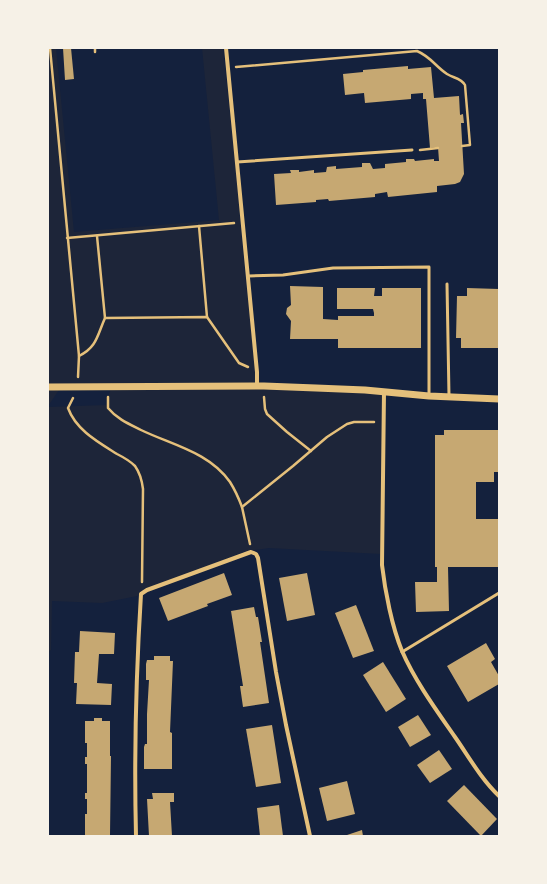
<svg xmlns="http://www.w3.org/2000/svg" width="547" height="884" font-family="Montserrat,sans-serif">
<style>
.green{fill:#1d2539}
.building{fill:#c6a872}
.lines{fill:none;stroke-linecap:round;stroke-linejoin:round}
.path{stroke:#e5c07b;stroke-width:2.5}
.service{stroke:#e5c07b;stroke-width:3}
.minor{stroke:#e5c07b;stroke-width:4}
.tertiary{stroke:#e5c07b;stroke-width:7}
</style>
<rect width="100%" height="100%" fill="#14213d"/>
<!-- green -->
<g class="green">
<polygon points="48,48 56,48 74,232 219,220 202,48 223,48 235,162 245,276 256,371 256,386 61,387 48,406"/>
<polygon points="111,388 265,388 383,393 381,554 269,548 243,552 170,581 137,596 102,603 52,601 51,650 48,652 48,407 106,405"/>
</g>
<!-- building -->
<g class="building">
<polygon points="63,48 71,48 74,79 65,80"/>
<polygon points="408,66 408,69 431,67 434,98 459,96 460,115 463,114 464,123 461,123 464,174 460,182 455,184 437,186 437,192 388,197 387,192 375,194 375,197 329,201 328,199 316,200 316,202 276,205 274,174 291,173 290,170 299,170 299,172 314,170 314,173 326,172 327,167 336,166 336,169 362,167 362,163 370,163 373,169 385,168 385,164 406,162 406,159 414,159 415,161 434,159 434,161 439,161 438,147 430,148 426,99 423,99 423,93 411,94 411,99 365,103 364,93 345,95 343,74 363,72 363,70"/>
<polygon points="290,286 323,287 323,319 338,320 338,316 374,316 374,313 373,309 337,309 337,288 375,288 374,296 382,296 382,288 421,288 421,348 338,348 338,339 290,339 291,321 286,314 287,308 291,305"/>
<polygon points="467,288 499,289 499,348 461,348 461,338 456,338 457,296 467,296"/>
<polygon points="444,430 499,430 499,472 494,472 494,482 476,482 476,519 499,519 499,567 448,567 449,611 416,612 415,582 437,582 437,567 435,567 435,435 444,435"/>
<polygon points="224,573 232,595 207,604 208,606 168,621 159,598"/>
<polygon points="307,573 315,615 287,621 279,578"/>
<polygon points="356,605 374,651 353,658 335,613"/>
<polygon points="254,607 256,617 258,617 262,642 260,642 269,703 243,707 240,686 243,686 231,611"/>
<polygon points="80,631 115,633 114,654 99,654 98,669 97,683 112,684 111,705 76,704 77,683 74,683 75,652 79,652"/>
<polygon points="486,643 495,659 491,662 499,676 499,684 468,702 447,666"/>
<polygon points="154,656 170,656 170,661 173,661 170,732 172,733 172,769 144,769 144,747 145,744 147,744 147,714 149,680 146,680 146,664 147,660 154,660"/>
<polygon points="383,662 406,699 386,712 363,675"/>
<polygon points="418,715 431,735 410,747 398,727"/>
<polygon points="94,718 102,718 102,721 110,721 110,756 111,756 110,835 85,835 85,814 87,814 87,799 85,799 85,793 87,793 87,764 85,764 85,757 87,757 87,743 85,743 85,721 94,721"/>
<polygon points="272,725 281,783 256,787 246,729"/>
<polygon points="439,750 452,769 430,783 417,765"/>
<polygon points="347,781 355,814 327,821 319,788"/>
<polygon points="464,785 497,819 481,836 447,801"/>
<polygon points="152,793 174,793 174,802 170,802 172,836 149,836 147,799 153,799"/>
<polygon points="279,805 283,836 260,836 257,808"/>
<polygon points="362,830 363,836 344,836"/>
</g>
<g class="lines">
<!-- path -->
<g class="path">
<polyline points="50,48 79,356 78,377"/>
<polyline points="95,48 95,52"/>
<path d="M236,67L417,51C431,57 435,66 447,74C453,78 461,78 465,85L470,145L462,146"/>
<polyline points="420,150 438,148"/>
<polyline points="199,226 207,317"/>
<polyline points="97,236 105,318"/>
<polyline points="67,238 234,223"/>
<path d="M79,356C97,347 97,336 105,318L207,317L239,363L248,367"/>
<path d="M108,397V408C117,419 129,424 141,430C172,445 209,452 230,482C235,490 239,499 242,507"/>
<polyline points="264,397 265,409 267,414 287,432 311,451"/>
<path d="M73,398L68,408C76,430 98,442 117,454C123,457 130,461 135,466C140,473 142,481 143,489L142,582"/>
<polyline points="250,544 242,507 293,466 327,437 347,424 354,422 374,422"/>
</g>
<!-- service -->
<g class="service">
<polyline points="237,162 412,150"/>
<polyline points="249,276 283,275 333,268 429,267 429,396"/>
<polyline points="447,284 449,396"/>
<polyline points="402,652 499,593"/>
</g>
<!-- minor -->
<g class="minor">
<polyline points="226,48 257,372 257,386"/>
<path d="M384,392L382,565C385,591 392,627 402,651C415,681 437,711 455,737C469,757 481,779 499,796"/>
<path d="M136,836C134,756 136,675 141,594L147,590L251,552L256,554L258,558L276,672L286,725L310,836"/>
</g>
<!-- tertiary -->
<polyline class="tertiary" points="48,387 264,386 316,388 365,390 429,396 499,399"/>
</g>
<!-- border -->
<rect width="547" height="884" fill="none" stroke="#f6f1e7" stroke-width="98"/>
</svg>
